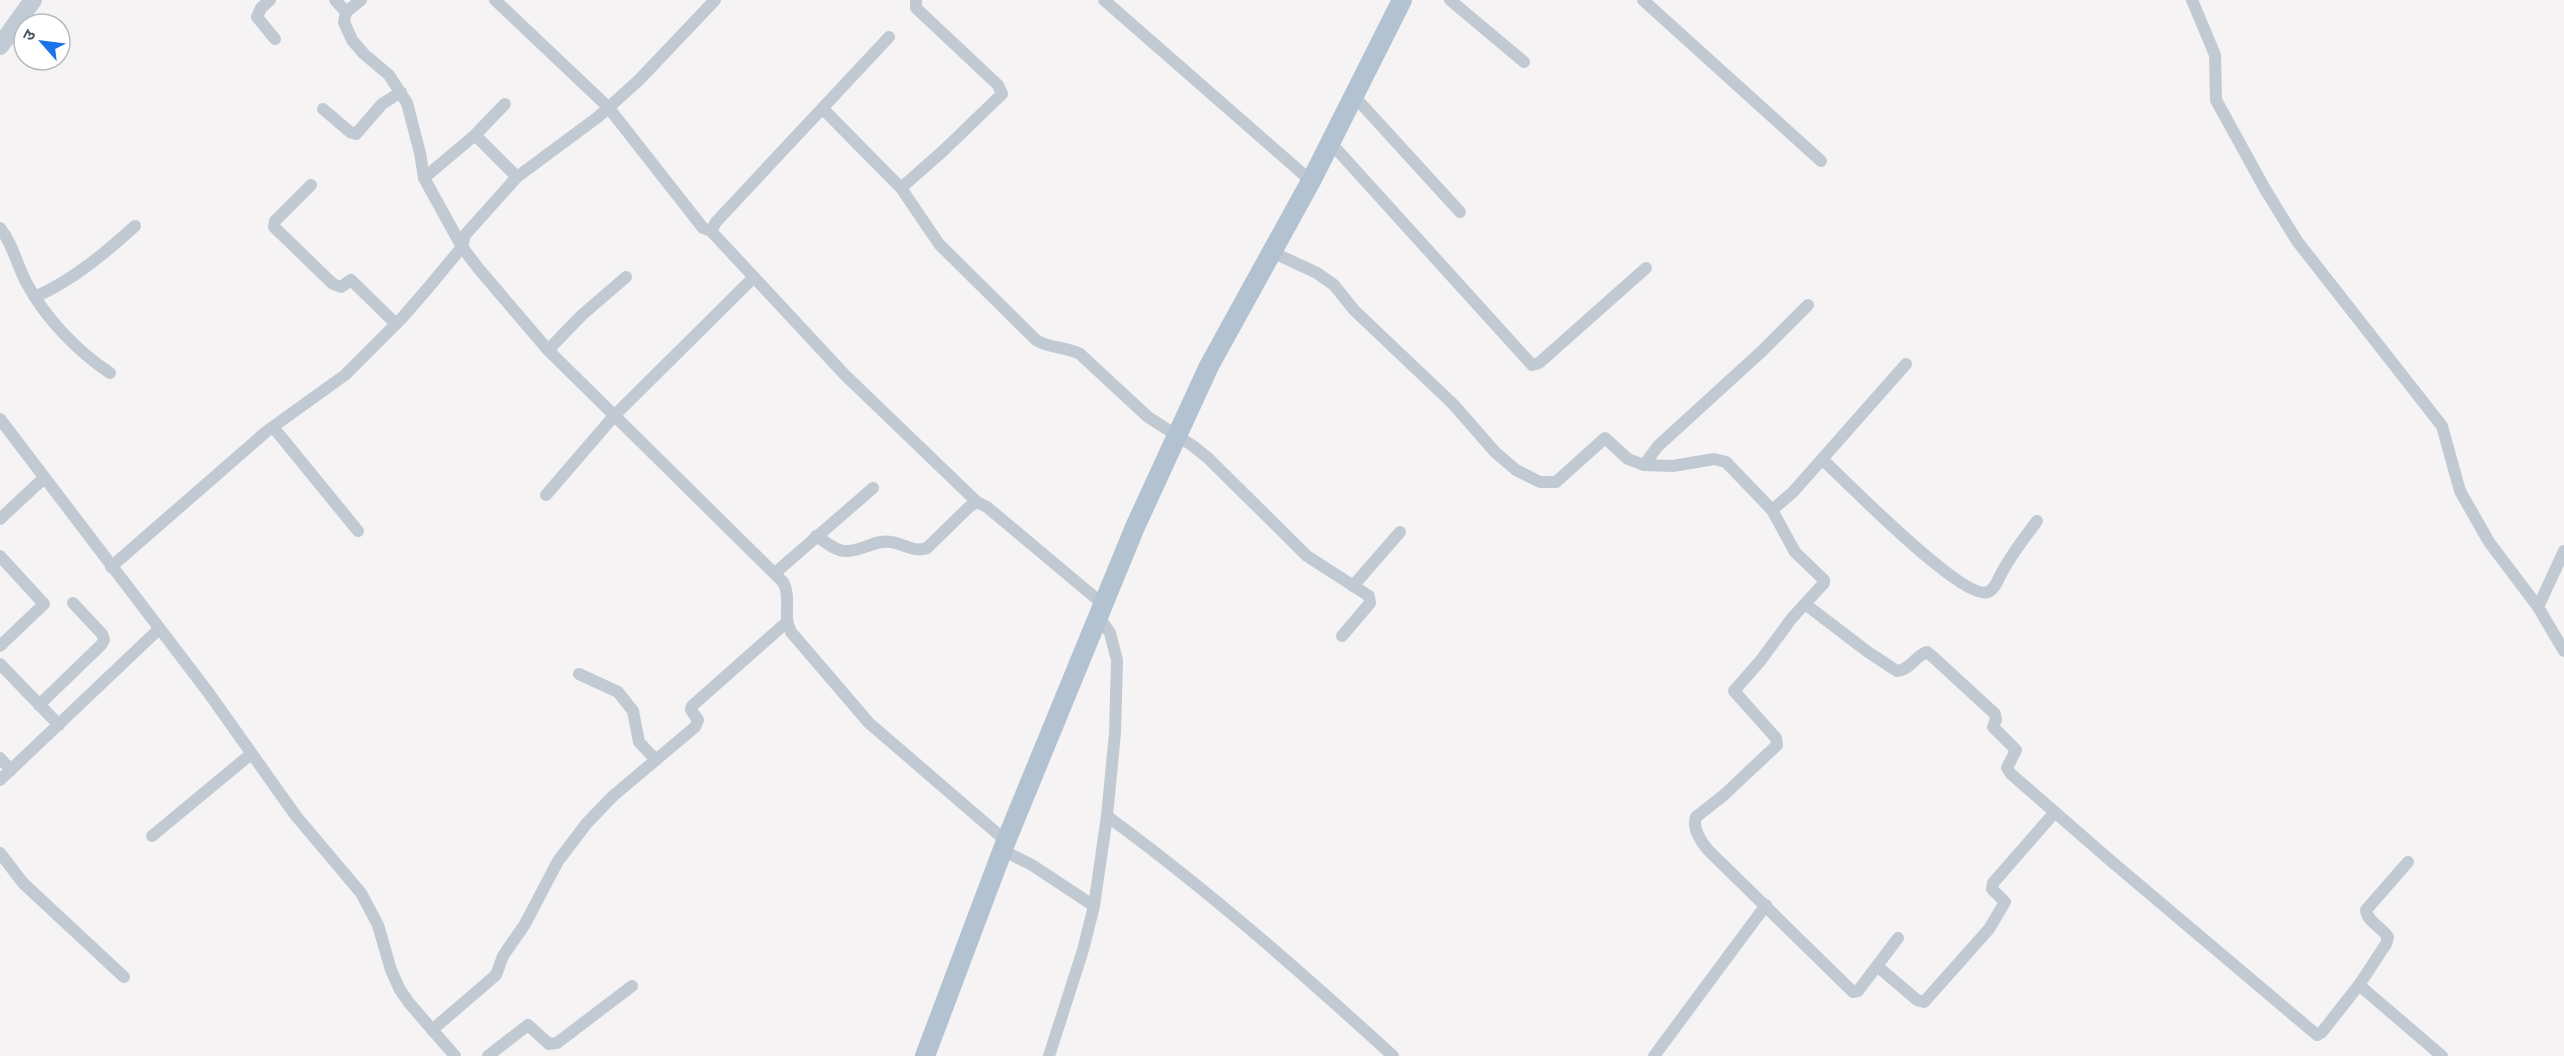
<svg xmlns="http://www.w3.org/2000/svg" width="2564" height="1056" font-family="Raleway,'Noto Sans Devanagari',sans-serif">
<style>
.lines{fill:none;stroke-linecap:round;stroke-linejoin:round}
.street{stroke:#c1cad2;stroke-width:12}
.secondary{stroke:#c1cbd6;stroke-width:18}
.primary{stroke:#b3c2d1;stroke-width:20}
</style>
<rect width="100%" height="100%" fill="#f5f3f3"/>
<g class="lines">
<!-- street -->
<g class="street">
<polyline points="270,0 261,8 257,17 275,39"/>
<path d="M335,0L346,12L344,22L352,40L364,54L389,75L407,103L420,153L424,178L462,247L478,268L548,350L783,582C792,598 782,616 791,632L869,723L1006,841"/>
<polyline points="495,0 608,107 703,228 711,231"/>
<polyline points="1104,0 1311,181"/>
<polyline points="1450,0 1524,62"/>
<polyline points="1643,0 1821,161"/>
<polyline points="2192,0 2215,55 2216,100 2265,189 2297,241 2442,426 2460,491 2489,542 2538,607 2564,651"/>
<polyline points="346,12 361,0"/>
<polyline points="889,37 716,222 711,231 845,375 977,502"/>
<polyline points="1354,96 1460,212"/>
<polyline points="323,109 350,132 356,134 382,104 401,92"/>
<path d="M823,109L901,188L939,244L1036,340C1050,349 1066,346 1080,354L1148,417L1193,446L1208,458L1307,556L1369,596L1370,603L1342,636"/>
<polyline points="475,135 505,104"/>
<polyline points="1330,142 1532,365 1539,363 1646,268"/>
<polyline points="424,178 475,135 517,177 598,117 639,80 715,0"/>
<polyline points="311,185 275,221 274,227 333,284 341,287 351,280 396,324"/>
<polyline points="901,188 943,151 1002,94 998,85 916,8 916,0"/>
<path d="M0,228C13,244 16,263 26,282C45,318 77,351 110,373"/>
<path d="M1272,252L1317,273L1334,285L1354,310L1453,404L1495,452L1516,470L1540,482H1556L1605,438L1628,459L1644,465L1673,466L1714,459L1726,462L1772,510L1795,552L1824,580V583L1792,618L1761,660L1734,691L1776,738L1777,745L1724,795L1696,817C1692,828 1701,842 1708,850L1853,992L1858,991L1898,938"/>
<path d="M35,297C73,280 104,254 135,226"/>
<polyline points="548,350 582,315 626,277"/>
<polyline points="0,419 208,692 296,816 361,893 378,925 391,970 400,990 410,1004 455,1056"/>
<polyline points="273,427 358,531"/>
<path d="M1823,460C1846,481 1962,601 1988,592C1994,590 1998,580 2001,574C2011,555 2024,538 2037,521"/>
<polyline points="1644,465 1658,446 1761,352 1808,305"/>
<polyline points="546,495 614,416 754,277"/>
<polyline points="1772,510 1793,492 1906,364"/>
<polyline points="0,519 44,478"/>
<path d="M816,536C825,541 835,551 845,551C861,552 875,539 891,542C905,544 913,553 927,548L969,507L977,502L987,507L1104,605"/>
<polyline points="0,556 44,604 0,646"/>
<polyline points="111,567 267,431 345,375 402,318 428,288 462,247 465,235 517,177"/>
<polyline points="775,573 873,488"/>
<polyline points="1353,586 1400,532"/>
<path d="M1805,604L1868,652L1897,671C1910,670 1915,656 1927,652L1932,656L1995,714L1996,720L1993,727L2016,750L2007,768L2011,774L2111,861L2317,1035L2322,1032L2359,985L2386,944L2388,937C2382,927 2367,922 2366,910L2408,862"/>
<polyline points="2538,607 2564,551"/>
<polyline points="0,664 59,725"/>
<polyline points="579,674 618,692 633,711 639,742 656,760"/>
<polyline points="39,705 101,645 104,640 102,634 73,603"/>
<polyline points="0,758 11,770"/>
<polyline points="0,780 159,629"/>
<path d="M1107,816C1208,890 1301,972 1393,1056"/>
<polyline points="152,836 251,754"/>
<polyline points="1002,850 1032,865 1094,906"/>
<polyline points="0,853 23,883 124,977"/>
<polyline points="1877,966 1917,1000 1924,1002 1989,929 2005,902 1992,889 1993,883 2055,812"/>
<polyline points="2359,985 2442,1056"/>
<polyline points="432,1030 496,975 503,956 525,924 558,861 587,823 613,796 695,727 698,720 691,710 692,706 787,622"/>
<polyline points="488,1056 528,1025 549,1044 557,1043 632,986"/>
<polyline points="1049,1056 1083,950 1094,906 1107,816 1115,733 1117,660 1110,633 1099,617"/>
<polyline points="1654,1056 1766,905"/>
</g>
<!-- secondary -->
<polyline class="secondary" points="0,46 33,0"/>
<!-- primary -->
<polyline class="primary" points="925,1056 1006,841 1135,527 1209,366 1311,181 1402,0"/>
</g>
<!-- north arrow -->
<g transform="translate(42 42) rotate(298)"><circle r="28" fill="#ffffff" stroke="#b7bbc0" stroke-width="1.5"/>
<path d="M0-4.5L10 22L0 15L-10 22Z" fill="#1a73e8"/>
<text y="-9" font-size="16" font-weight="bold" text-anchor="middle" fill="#4a5661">उ</text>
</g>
</svg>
